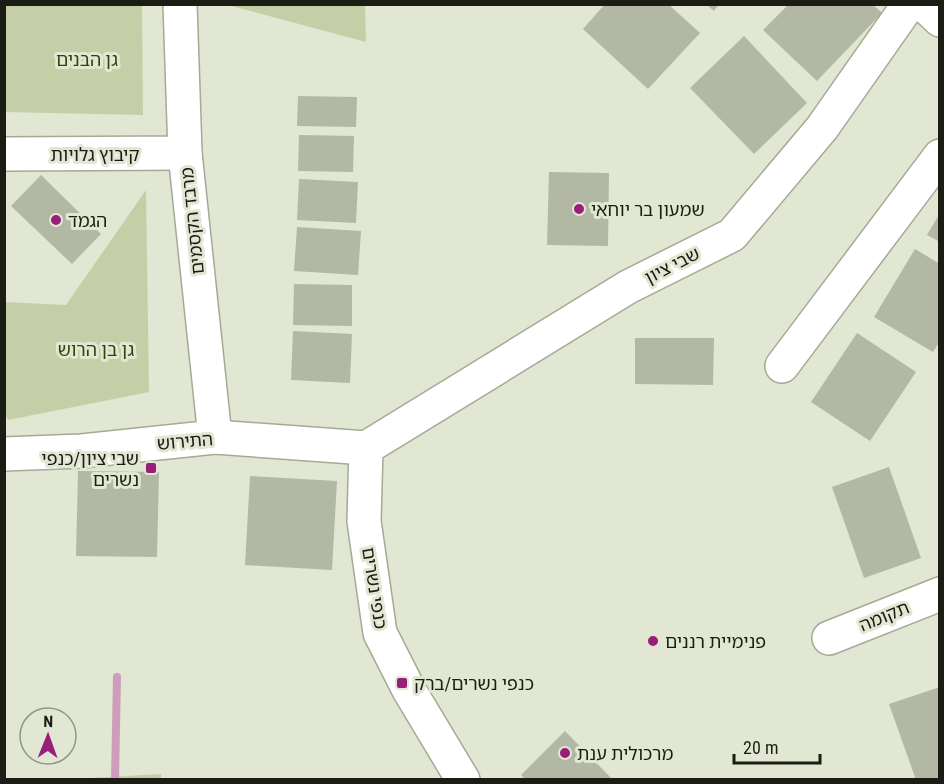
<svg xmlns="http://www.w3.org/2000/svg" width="944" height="784" font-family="'Roboto Condensed','Noto Sans Hebrew',sans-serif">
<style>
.green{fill:#c4cfa8}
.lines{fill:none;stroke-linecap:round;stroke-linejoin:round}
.stream{stroke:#ce9dbc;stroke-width:8}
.building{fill:#b2b8a3}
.street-casing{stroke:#a4aa96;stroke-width:36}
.secondary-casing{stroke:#a4aa96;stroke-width:36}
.street{stroke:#fff;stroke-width:33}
.secondary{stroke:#fff;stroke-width:33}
.poi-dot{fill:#981f79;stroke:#e1e7d2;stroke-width:2}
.labels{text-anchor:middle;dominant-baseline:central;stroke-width:6;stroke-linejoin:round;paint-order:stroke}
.park-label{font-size:18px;fill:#364105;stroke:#e1e7d2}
.street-label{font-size:18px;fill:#1b1d15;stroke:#e1e7d2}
.poi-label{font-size:18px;fill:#1b1d15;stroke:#e1e7d2;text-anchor:start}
</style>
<rect width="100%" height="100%" fill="#e1e7d2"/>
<!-- green -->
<g class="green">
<polygon points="5,4 142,5 143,115 5,112"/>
<polygon points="228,5 365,5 366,42"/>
<polygon points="146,190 149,392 8,420 4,412 5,302 66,305"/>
<polygon points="161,774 161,779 72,779"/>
</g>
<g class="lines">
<!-- stream -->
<polyline class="stream" points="115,780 117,677"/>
</g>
<!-- building -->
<g class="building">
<polygon points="605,4 668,4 700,33 648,89 583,29"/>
<polygon points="706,4 719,4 714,11"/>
<polygon points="788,5 873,5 882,13 817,81 763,30"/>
<polygon points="744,36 807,103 754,154 690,88"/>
<polygon points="298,96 357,97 356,127 297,126"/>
<polygon points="299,135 354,136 353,172 298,171"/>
<polygon points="549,172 609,173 608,246 547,245"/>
<polygon points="41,175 101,234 72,264 11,206"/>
<polygon points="299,179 358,182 356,223 297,220"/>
<polygon points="940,213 940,242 927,235"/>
<polygon points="297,227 361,231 358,275 294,271"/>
<polygon points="915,249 940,264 940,341 933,352 874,317"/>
<polygon points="294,284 352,285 352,326 293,325"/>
<polygon points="293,331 352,334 350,383 291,380"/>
<polygon points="857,333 916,372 870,441 811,402"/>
<polygon points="635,338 714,338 713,385 635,384"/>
<polygon points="889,467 921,558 864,578 832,487"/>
<polygon points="78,471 159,472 157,557 76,556"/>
<polygon points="250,476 337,481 332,570 245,565"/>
<polygon points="940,687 940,780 916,780 889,704"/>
<polygon points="565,731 613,780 526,780 521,775"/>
</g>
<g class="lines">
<defs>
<g id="street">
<polyline points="923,4 940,20"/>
<polyline points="185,153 215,437"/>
<polyline points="782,366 940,156"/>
<polyline points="366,448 628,287 732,235 822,128 909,4"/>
<polyline points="366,448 364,521 380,633 409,690 463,780"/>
<polyline points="4,454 82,451 215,437 366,448"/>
<polyline points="829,638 940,594"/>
</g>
<polyline id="secondary" points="4,154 185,153 180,4"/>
</defs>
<!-- street casing -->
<use href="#street" class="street-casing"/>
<!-- secondary casing -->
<use href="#secondary" class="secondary-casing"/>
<!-- street -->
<use href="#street" class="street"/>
<!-- secondary -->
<use href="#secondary" class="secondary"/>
</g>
<!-- markers -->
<g class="poi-dot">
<circle cx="579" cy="209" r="6"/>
<circle cx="56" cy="220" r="6"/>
<rect x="145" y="462" width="12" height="12" rx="3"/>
<circle cx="653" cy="641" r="6"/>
<rect x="396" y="677" width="12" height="12" rx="3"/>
<circle cx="565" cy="753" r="6"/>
</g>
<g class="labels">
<!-- park labels -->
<g class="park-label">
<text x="87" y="59">גן הבנים</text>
<text x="96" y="349">גן בן הרוש</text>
</g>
<!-- street labels -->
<g class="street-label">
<text x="95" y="154">קיבוץ גלויות</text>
<text transform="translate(192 221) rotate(-96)">מרבד הקסמים</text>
<text transform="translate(672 265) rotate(-27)">שבי ציון</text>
<text transform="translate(185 441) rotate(-5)">התירוש</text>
<text transform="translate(375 588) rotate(81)">כנפי נשרים</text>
<text transform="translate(884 616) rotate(-22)">תקומה</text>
</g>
<!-- poi labels -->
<g class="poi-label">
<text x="591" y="209">שמעון בר יוחאי</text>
<text x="68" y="220">הגמד</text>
<text x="139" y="458" text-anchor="end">שבי ציון/כנפי<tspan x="139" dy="21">נשרים</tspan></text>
<text x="665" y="641">פנימיית רננים</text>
<text x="414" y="683">כנפי נשרים/ברק</text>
<text x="577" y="753">מרכולית ענת</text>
</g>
</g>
<!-- border -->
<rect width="944" height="784" fill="none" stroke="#1b1d15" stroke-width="12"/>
<!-- north arrow -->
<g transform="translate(48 736) rotate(1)"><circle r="28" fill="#e1e7d2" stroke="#929686" stroke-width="1.5"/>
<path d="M0-4.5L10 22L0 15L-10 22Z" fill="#981f79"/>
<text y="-9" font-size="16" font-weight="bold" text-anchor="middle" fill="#1b1d15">N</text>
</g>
<!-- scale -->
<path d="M734 754v9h86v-9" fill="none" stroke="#1b1d15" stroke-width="3"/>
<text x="743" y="754" font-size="18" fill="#1b1d15" stroke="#e1e7d2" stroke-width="4.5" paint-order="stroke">20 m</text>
</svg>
